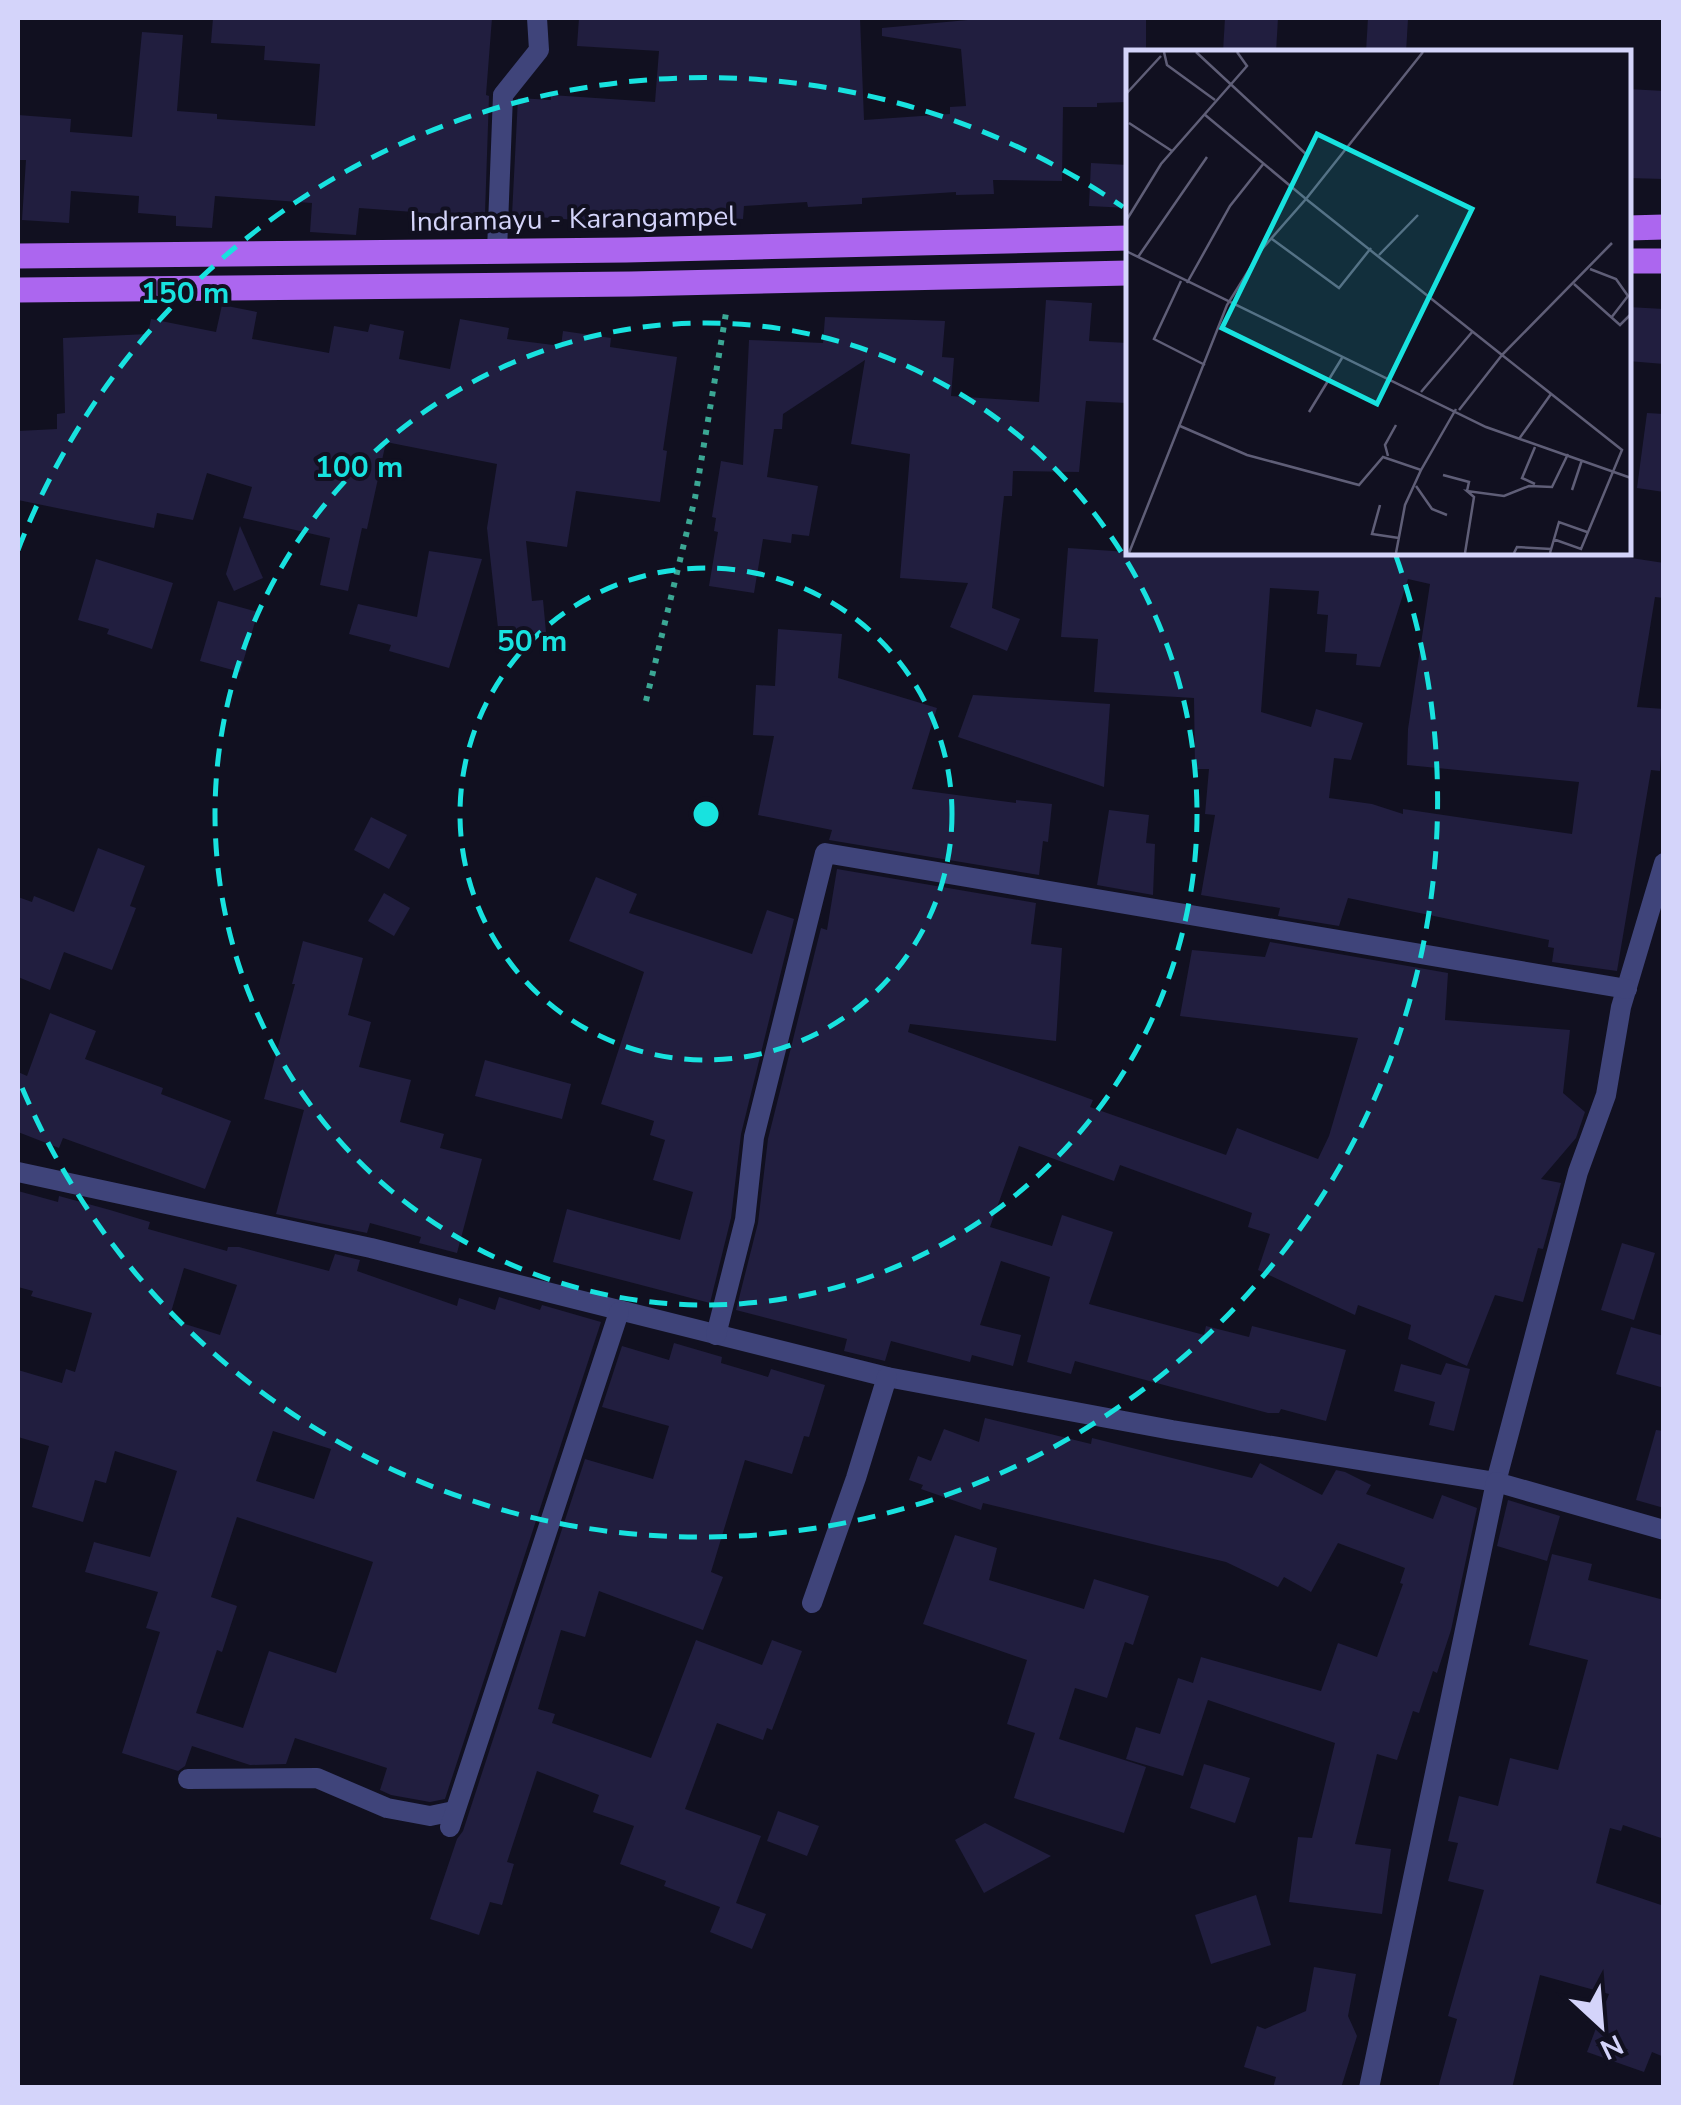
<svg xmlns="http://www.w3.org/2000/svg" width="1681" height="2105" font-family="'Nunito Sans',sans-serif">
<style>
.building{fill:#211e3f;fill-rule:evenodd}
.lines{fill:none;stroke-linecap:round;stroke-linejoin:round}
.path{stroke:#3ba794;stroke-width:6;stroke-dasharray:5 8;stroke-linecap:butt}
.minor{stroke:#3f447a;stroke-width:20}
.primary{stroke:#ac66ef;stroke-width:25}
.ring{fill:none;stroke:#18e2df;stroke-width:5;stroke-dasharray:18 12}
.labels{text-anchor:middle;dominant-baseline:central;stroke-width:8;stroke-linejoin:round;paint-order:stroke}
.street-label{font-size:28px;fill:#d4d4fa;stroke:#111020}
.inset-road{fill:none;stroke:#5f5e77;stroke-width:2.5}
.view{fill:#18e2df;fill-opacity:0.15;stroke:#18e2df;stroke-width:5}
.inset-edge{fill:none;stroke:#d4d4fa;stroke-width:5}
.centre{fill:#18e2df;stroke:#111020;stroke-width:5}
.ring-label{font-size:30px;text-anchor:middle;font-weight:bold;fill:#18e2df;stroke:#111020;stroke-width:8;stroke-linejoin:round;paint-order:stroke}
</style>
<rect width="100%" height="100%" fill="#111020"/>
<!-- building -->
<g class="building">
<polygon points="213,18 492,18 486,95 489,96 485,213 482,217 359,208 356,235 310,232 312,203 215,196 212,228 176,226 176,216 138,213 139,196 71,191 69,223 22,220 26,160 18,160 18,115 71,119 70,132 132,137 142,32 183,35 177,111 217,114 217,119 315,126 320,64 264,60 265,46 211,43"/>
<polygon points="579,18 860,18 864,120 950,114 950,107 966,106 961,49 882,36 882,28 989,18 1146,18 1146,52 1128,52 1128,102 1097,103 1097,107 1063,107 1062,181 993,180 994,194 956,195 956,192 862,198 862,204 808,207 807,202 744,206 743,219 666,214 665,227 512,215 518,98 551,100 551,95 655,102 659,51 577,46"/>
<polygon points="1225,18 1278,18 1276,52 1223,52"/>
<polygon points="1368,18 1408,19 1406,52 1366,52"/>
<polygon points="1628,89 1664,91 1664,179 1628,178"/>
<polygon points="1091,163 1128,165 1128,208 1089,206"/>
<polygon points="1046,300 1092,303 1089,341 1128,343 1127,403 1086,401 1079,472 1013,471 1012,496 1004,496 992,608 1020,619 1007,651 950,627 968,583 900,578 910,454 851,444 865,360 783,414 782,429 774,429 767,477 818,486 809,536 792,534 791,543 763,539 754,593 709,586 718,532 714,531 716,518 712,517 721,461 743,465 749,340 823,343 825,317 945,321 942,357 954,358 951,396 1039,402"/>
<polygon points="222,305 257,312 252,339 329,353 334,326 368,332 370,324 404,331 399,359 450,369 460,319 509,328 507,339 561,346 563,331 611,338 610,347 677,357 663,450 667,451 660,502 576,491 567,547 526,541 532,601 543,600 546,632 499,637 487,528 497,464 386,442 367,529 362,528 348,591 320,585 330,538 243,518 252,487 207,473 193,520 157,513 154,528 18,500 18,431 57,429 57,414 65,413 63,338 148,334 151,319 216,332"/>
<polygon points="1628,307 1664,309 1664,364 1628,361"/>
<polygon points="1647,413 1664,414 1664,492 1637,488"/>
<polygon points="240,526 263,578 234,591 226,574"/>
<path d="M1068,548L1128,552H1592L1664,563V598L1655,597L1637,707L1664,709L1660,771L1651,770L1617,971L1552,962L1554,948L1548,947L1549,940L1348,898L1339,926L1278,916L1280,908L1201,895L1215,815L1205,814L1209,769H1195L1194,698L1094,692L1098,639L1061,637ZM1408,579L1430,584L1408,729L1407,765L1579,782L1572,834L1403,809V814L1372,804L1329,798L1334,758L1351,760L1363,723L1316,709L1311,727L1261,712L1270,588L1319,591L1317,614L1328,615L1325,652L1357,654L1356,665L1380,667Z"/>
<polygon points="429,551 482,559 449,668 389,651 391,645 349,634 358,604 417,617"/>
<polygon points="96,559 173,583 152,649 107,634 109,629 78,620"/>
<polygon points="218,601 258,612 240,672 200,661"/>
<polygon points="778,629 842,634 838,678 937,708 912,789 1016,803 1016,800 1052,804 1048,842 1043,841 1039,875 829,840 832,830 758,815 774,736 753,735 756,685 775,686"/>
<polygon points="973,695 1110,704 1104,787 958,737"/>
<polygon points="1109,810 1149,815 1146,843 1155,844 1153,895 1097,885"/>
<polygon points="371,817 407,835 389,869 354,850"/>
<polygon points="98,848 145,866 130,906 136,908 112,970 64,952 50,990 18,977 18,897 32,902 34,896 74,912"/>
<polygon points="837,869 1036,903 1031,944 1062,948 1056,1041 910,1024 908,1032 1093,1100 1090,1107 1226,1155 1237,1128 1318,1159 1329,1136 1358,1038 1180,1016 1192,950 1265,957 1270,942 1448,973 1445,1020 1570,1030 1563,1093 1585,1112 1576,1138 1541,1179 1561,1183 1543,1249 1538,1248 1523,1302 1495,1295 1467,1366 1408,1339 1411,1325 1358,1305 1355,1315 1258,1270 1270,1234 1248,1227 1252,1213 1120,1165 1114,1181 1019,1146 990,1227 1052,1246 1062,1215 1113,1232 1089,1304 1204,1335 1206,1326 1249,1337 1252,1326 1346,1350 1326,1421 1281,1409 1279,1413 1268,1413 1075,1361 1071,1374 1027,1362 1050,1277 1001,1261 980,1325 1021,1335 1013,1366 972,1355 970,1362 891,1341 885,1361 844,1351 847,1339 736,1310 758,1223 768,1139 821,928 827,930"/>
<polygon points="596,877 637,894 629,913 752,954 767,910 794,919 741,1134 731,1218 710,1303 553,1262 567,1209 680,1240 693,1192 653,1180 665,1140 650,1135 654,1121 601,1104 644,972 569,941"/>
<polygon points="384,893 410,908 394,936 368,921"/>
<polygon points="303,941 363,958 348,1015 371,1022 359,1067 411,1080 400,1122 444,1134 440,1148 482,1159 457,1253 419,1243 421,1237 370,1223 367,1233 276,1214 304,1110 264,1099 295,984 292,984"/>
<polygon points="50,1013 96,1031 85,1059 163,1088 161,1094 231,1121 205,1189 63,1138 59,1148 18,1132 18,1072 27,1076"/>
<polygon points="485,1060 571,1084 562,1119 475,1096"/>
<path d="M18,1191L58,1202L59,1196L110,1210L150,1222L148,1229L227,1251L228,1247H239L329,1271L335,1254L360,1260L357,1271L457,1306L459,1298L495,1310L499,1297L540,1310L542,1305L601,1322L445,1799L430,1802L391,1795L380,1790L387,1768L295,1738L286,1764L250,1765L192,1746L185,1766L178,1771L122,1753L160,1632L146,1628L158,1592L85,1572L94,1542L150,1557L177,1471L115,1451L106,1483L95,1480L83,1522L32,1507L49,1446L18,1437V1370L62,1383L66,1369L75,1372L92,1313L31,1296L33,1291L18,1287ZM184,1268L237,1285L220,1335L169,1319ZM273,1431L331,1449L314,1499L256,1481ZM237,1517L373,1562L336,1673L269,1651L243,1728L196,1713L217,1650L222,1652L237,1606L211,1597Z"/>
<polygon points="1622,1243 1655,1253 1634,1320 1601,1310"/>
<polygon points="1631,1327 1664,1336 1664,1388 1616,1374"/>
<polygon points="674,1343 722,1357 721,1363 768,1377 771,1369 825,1385 809,1437 804,1436 792,1474 745,1460 711,1572 723,1577 703,1630 599,1591 585,1637 561,1630 538,1709 555,1714 552,1723 651,1758 696,1640 762,1665 772,1640 802,1651 772,1730 767,1728 763,1740 717,1723 685,1809 761,1836 736,1903 766,1914 752,1949 710,1932 720,1907 664,1886 666,1881 620,1864 634,1826 593,1812 599,1795 537,1771 507,1862 514,1864 502,1905 490,1902 479,1935 430,1919 457,1839 463,1831 585,1459 653,1479 669,1426 602,1407 622,1346 669,1360"/>
<polygon points="1446,1363 1470,1369 1454,1431 1429,1425 1435,1402 1394,1391 1401,1364 1441,1375"/>
<polygon points="985,1418 1091,1444 1092,1438 1252,1478 1260,1463 1322,1495 1336,1470 1345,1472 1371,1485 1366,1494 1433,1519 1442,1495 1477,1508 1451,1630 1437,1673 1433,1671 1419,1713 1413,1711 1397,1760 1377,1754 1355,1844 1391,1849 1382,1914 1289,1902 1298,1837 1312,1838 1335,1743 1208,1700 1183,1776 1126,1759 1136,1727 1160,1734 1178,1678 1193,1683 1201,1657 1321,1691 1338,1643 1377,1657 1403,1584 1400,1583 1405,1568 1338,1543 1311,1592 1284,1577 1278,1587 1226,1562 983,1503 981,1510 921,1489 923,1485 909,1480 918,1456 931,1461 944,1429 979,1442"/>
<polygon points="1656,1430 1664,1431 1664,1508 1636,1500"/>
<polygon points="1508,1500 1560,1516 1547,1561 1497,1546"/>
<polygon points="955,1535 997,1548 989,1580 1084,1609 1094,1579 1149,1596 1133,1645 1125,1642 1107,1698 1075,1688 1059,1739 1146,1767 1124,1833 1014,1798 1035,1733 1007,1724 1027,1660 923,1624"/>
<polygon points="1552,1554 1592,1564 1588,1580 1664,1600 1664,1839 1623,1825 1621,1831 1610,1828 1596,1883 1664,1906 1664,2057 1652,2052 1644,2072 1587,2052 1609,1994 1540,1975 1512,2088 1438,2088 1457,2019 1448,2016 1484,1890 1448,1881 1458,1843 1448,1841 1459,1796 1498,1806 1510,1758 1558,1770 1588,1660 1529,1645"/>
<polygon points="1204,1764 1250,1778 1235,1823 1190,1808"/>
<polygon points="778,1811 819,1826 807,1856 767,1841"/>
<polygon points="985,1823 1051,1856 984,1893 955,1840"/>
<polygon points="1256,1895 1271,1945 1211,1964 1195,1915"/>
<polygon points="1314,1967 1356,1974 1348,2016 1357,2036 1341,2088 1273,2088 1276,2077 1244,2067 1257,2026 1265,2029 1306,2011"/>
</g>
<g class="lines">
<!-- path -->
<polyline class="path" points="646,701 695,498 727,307"/>
<!-- minor -->
<g class="minor">
<polyline points="497,251 503,95 539,50 537,18"/>
<polyline points="18,1172 371,1248 887,1377 1172,1430 1496,1482 1578,1172 1606,1095 1621,1007 1664,863"/>
<polyline points="716,1335 745,1220 754,1137 825,853 1627,989"/>
<polyline points="812,1603 856,1478 887,1377"/>
<polyline points="188,1779 317,1778 387,1808 430,1816 454,1811"/>
<polyline points="450,1827 619,1312"/>
<polyline points="1369,2088 1496,1482 1664,1530"/>
</g>
<!-- primary -->
<g class="primary">
<polyline points="1628,228 1664,227"/>
<polyline points="18,256 626,250 1128,238"/>
<polyline points="1628,261 1664,261"/>
<polyline points="18,290 631,284 1128,273"/>
</g>
</g>
<!-- distance rings -->
<g class="ring">
<circle cx="706" cy="814" r="246"/>
<circle cx="706" cy="814" r="491"/>
<path d="M18 550A737 737 0 0 1 1123 207M1396 556A737 737 0 0 1 18 1078"/>
</g>
<g class="labels">
<!-- street labels -->
<g class="street-label">
<text transform="translate(573 219) rotate(-1)">Indramayu - Karangampel</text>
</g>
</g>
<!-- overview -->
<g transform="translate(1126 50)">
<rect width="505" height="505" fill="#111020"/>
<path class="inset-road" d="M38,2L41,15L89,50M70,2L181,105M0,44L35,6M78,64L180,149L297,2M3,73L46,101M0,171L35,114L121,16L111,2M146,189L213,238L245,198M0,201L360,377L505,428M253,205L292,165M12,207L81,107M464,219L490,229L502,246L485,268M55,231L28,289L79,315M61,233L104,156L138,113M448,234L494,275L505,264M295,342L347,281M333,360L376,305L496,400L455,499L427,489M183,362L216,308M54,376L121,405L233,435L257,407L295,420L330,359M393,389L425,344M262,406L259,395L270,375M317,425L343,432L341,441M409,434L396,428L409,397M290,436L306,459L321,465M446,440L456,410M254,455L246,484L273,488M3,503L101,255L136,199L180,149L376,305L486,193M270,503L279,455L295,420M339,503L348,447L341,441L378,446L403,436L426,437L442,404M388,503L391,497L425,499M424,503L433,472L461,482"/>
<path class="view" d="M191,84L346,159L251,354L96,278Z"/>
<rect width="505" height="505" class="inset-edge"/>
</g>
<circle cx="706" cy="814" r="15" class="centre"/>
<g class="ring-label">
<text x="185" y="303">150 m</text>
<text x="359" y="477">100 m</text>
<text x="532" y="651">50 m</text>
</g>
<!-- border -->
<rect width="1681" height="2105" fill="none" stroke="#d4d4fa" stroke-width="40"/>
<!-- north arrow -->
<g transform="translate(1601 2025) rotate(154)" stroke="#111020" stroke-width="8" paint-order="stroke">
<path d="M0-8L18 38L0 25L-18 38Z" fill="#d4d4fa"/>
<text y="-15" font-size="28" font-weight="bold" text-anchor="middle" fill="#d4d4fa">N</text>
</g>
</svg>
